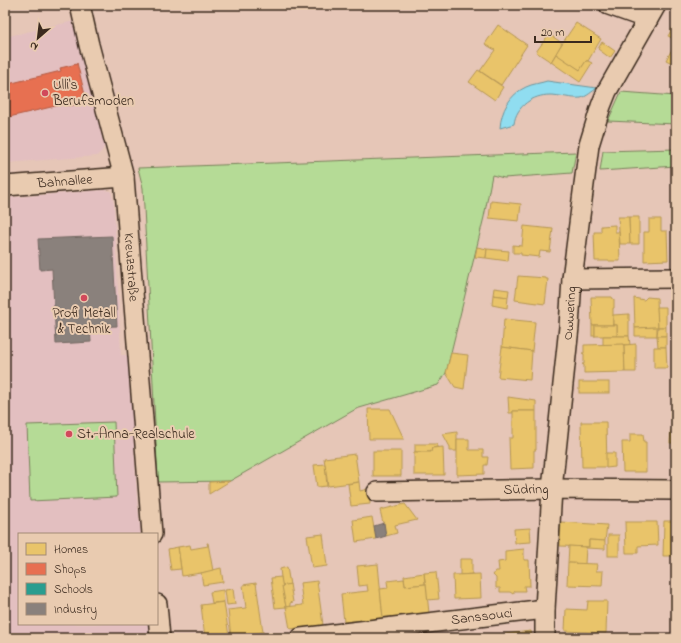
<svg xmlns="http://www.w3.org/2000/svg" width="681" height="643" font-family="'Indie Flower',sans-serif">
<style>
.built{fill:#e3bfc0}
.green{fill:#b5db96;stroke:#78825a}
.water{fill:#90ddf0;stroke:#6e959c}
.homes{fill:#e9c46a;stroke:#b59653}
.shops{fill:#e76f51;stroke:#b35a42}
.schools{fill:#2a9d8f;stroke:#2f7a6d}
.industry{fill:#8a817c;stroke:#726760}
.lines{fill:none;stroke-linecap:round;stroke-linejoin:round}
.minor-casing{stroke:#3b2a1e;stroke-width:22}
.minor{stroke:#e9cbb0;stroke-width:19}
.poi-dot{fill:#d1495b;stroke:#e9cbb0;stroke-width:1.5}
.labels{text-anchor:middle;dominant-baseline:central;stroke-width:4;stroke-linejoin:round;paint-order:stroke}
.poi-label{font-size:14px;fill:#3b2a1e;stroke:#e9cbb0;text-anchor:start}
.street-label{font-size:14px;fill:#3b2a1e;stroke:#e9cbb0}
</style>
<rect width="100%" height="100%" fill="#e6c6b7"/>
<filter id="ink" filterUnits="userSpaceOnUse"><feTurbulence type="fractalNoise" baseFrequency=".025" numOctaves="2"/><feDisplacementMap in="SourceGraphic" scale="8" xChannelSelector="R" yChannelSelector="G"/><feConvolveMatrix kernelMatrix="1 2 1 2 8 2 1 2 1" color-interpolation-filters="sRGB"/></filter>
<g filter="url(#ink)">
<!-- built -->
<g class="built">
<polygon points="74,21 105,138 105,144 102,151 97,156 5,163 5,37"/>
<polygon points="104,190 111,191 114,205 121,355 129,355 137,499 141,534 19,534 19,624 153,624 154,638 5,638 5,198"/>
</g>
<!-- green -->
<g class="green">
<polygon points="621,92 676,96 676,124 608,121"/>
<polygon points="676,149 676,166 600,171 603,151"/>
<polygon points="576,152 572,173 504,178 492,175 484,217 446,373 438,385 356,409 230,481 158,482 143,188 138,168"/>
<polygon points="114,422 117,497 30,501 27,425"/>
</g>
<!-- water -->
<path class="water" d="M547,81L597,88C593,91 586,97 581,98C571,99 560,95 550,95C533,95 516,106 514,124L500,128C501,111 510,94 526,87C532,84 541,83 547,81Z"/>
<!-- homes -->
<g class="homes">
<polygon points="676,22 676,40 668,36"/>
<polygon points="576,23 601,39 588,61 586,61 580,70 555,54"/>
<polygon points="498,25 527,45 501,85 480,71 495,50 485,44"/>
<polygon points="549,34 562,43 551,62 536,52"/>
<polygon points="602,42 615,51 610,58 598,49"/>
<polygon points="676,42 676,65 666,60"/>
<polygon points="556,54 580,70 586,61 588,61 592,63 580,82 551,62"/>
<polygon points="478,70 503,87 495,100 469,82"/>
<polygon points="491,201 521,204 519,221 489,218"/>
<polygon points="618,217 629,217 630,244 620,244"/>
<polygon points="629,217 639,217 639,244 630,244"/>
<polygon points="649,219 661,219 661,231 667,231 668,260 644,261 644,232 649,232"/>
<polygon points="615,225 615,232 619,232 620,261 595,261 594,232 601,232 601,226"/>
<polygon points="524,226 553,229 550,252 540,251 539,257 521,255 521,253 513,253 513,245 522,246"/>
<polygon points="477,247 487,249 486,258 475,257"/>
<polygon points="487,249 509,251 508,261 486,258"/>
<polygon points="518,276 546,278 546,279 548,279 545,304 515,300"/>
<polygon points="494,288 509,290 508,297 493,295"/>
<polygon points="493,295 508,297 507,308 492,305"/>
<polygon points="675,296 676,296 676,326 675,325"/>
<polygon points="591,297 612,297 613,299 614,299 614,308 613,308 613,325 592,325"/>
<polygon points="647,297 657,298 658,327 635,328 634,298 644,300"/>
<polygon points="657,307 666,307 666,327 658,327"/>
<polygon points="629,314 629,336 617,336 617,325 613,325 613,315"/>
<polygon points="504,319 535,322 532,351 502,347"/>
<rect x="592" y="325" width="3" height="11"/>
<rect x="595" y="325" width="22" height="11"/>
<polygon points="657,327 657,336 635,336 635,328"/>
<polygon points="658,327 666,327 666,336 657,336"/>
<polygon points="603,336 629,336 630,345 603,345"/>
<polygon points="657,336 666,336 666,347 658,347"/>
<polygon points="624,344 625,372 584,373 584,365 582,364 584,364 584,354 582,353 584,353 584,345"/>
<polygon points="636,344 636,372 625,372 624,345"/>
<polygon points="502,347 532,351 530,380 498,377"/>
<polygon points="654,347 666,347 667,368 654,368"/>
<polygon points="451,353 468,355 464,389 455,387 446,373"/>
<rect x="579" y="382" width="30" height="11"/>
<polygon points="508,397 536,401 536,411 513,411 513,413 509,413"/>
<polygon points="368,409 390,409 404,439 369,439"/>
<polygon points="513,411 536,411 536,450 534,450 534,468 510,469 509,438 513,438"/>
<polygon points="581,422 606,422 607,467 582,467"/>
<polygon points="671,430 676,430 676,471 675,443 670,443"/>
<polygon points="457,432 457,451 450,451 450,447 443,434"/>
<polygon points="630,434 643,434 644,442 646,442 646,472 623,472 622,442 630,442"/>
<polygon points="457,439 469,439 469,450 483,450 483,457 488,457 487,465 484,465 484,474 457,475"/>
<polygon points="415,444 437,444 437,447 432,448 431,452 415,452"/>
<polygon points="443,447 444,475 414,475 414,452 431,452 432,448"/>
<rect x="373" y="451" width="28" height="25"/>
<polygon points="606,453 615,453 615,467 606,468"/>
<polygon points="355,454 359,482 328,486 324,458"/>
<polygon points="325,464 327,486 317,487 314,465"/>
<polygon points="230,481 209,494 209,482"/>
<polygon points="359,482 360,491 368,489 370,504 351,506 348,484"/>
<polygon points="405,504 417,520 395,525 397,533 386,536 380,510"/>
<polygon points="372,517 376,539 356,542 353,520"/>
<polygon points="664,521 676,521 676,556 663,556"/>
<polygon points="561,522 607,525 605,541 589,540 589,547 560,546"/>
<polygon points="625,522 657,522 658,545 638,546 638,553 626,553"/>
<polygon points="530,528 531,542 515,543 514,529"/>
<polygon points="323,534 327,566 312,568 307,536"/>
<rect x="608" y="535" width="11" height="21"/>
<polygon points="589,540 605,541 605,549 586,548 586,547 589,547"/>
<polygon points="207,543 208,543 213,571 182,576 178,547 190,545 191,549 208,546"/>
<polygon points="569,546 586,547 585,564 568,563"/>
<polygon points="178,547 181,569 171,570 168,549"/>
<polygon points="524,549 524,560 529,560 530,586 524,586 525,591 515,591 513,594 510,592 500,592 500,588 496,588 496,578 493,575 496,571 499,571 498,562 505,561 505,551"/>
<polygon points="460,559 472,559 472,574 460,575"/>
<polygon points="568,563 597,564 596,571 603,571 602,586 567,585"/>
<polygon points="378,564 383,618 344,622 341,594 368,591 367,585 359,586 357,566"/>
<polygon points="287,567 290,585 282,586 280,569"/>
<polygon points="221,568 223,582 203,585 201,573"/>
<polygon points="436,572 439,599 427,600 424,573"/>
<polygon points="424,573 425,584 405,586 404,576"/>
<polygon points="480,574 481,598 454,599 453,575"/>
<polygon points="281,577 286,607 275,608 271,578"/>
<polygon points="404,579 405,586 426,584 429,613 383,618 380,589 388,588 387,581"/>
<polygon points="317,581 323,625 290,629 286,607 303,605 300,583"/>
<polygon points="256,583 263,632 231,637 228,610 246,608 243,585"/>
<polygon points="290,584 293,602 290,603 290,606 286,607 282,586"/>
<polygon points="233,589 235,604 227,605 225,590"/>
<polygon points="223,590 224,602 212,603 210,592"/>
<polygon points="588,601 607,601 606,633 565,631 566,609 587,610"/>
<polygon points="224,602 229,637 205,638 201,605"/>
<polygon points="531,631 532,638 505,638 505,634"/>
</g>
<!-- shops -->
<polygon class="shops" points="77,63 87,103 86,102 69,106 68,103 5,118 5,70 8,84 61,71 60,68 77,64"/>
<!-- schools -->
<polygon class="schools" points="5,634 19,638 5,638"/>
<!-- industry -->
<g class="industry">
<polygon points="112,236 117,326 90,327 91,342 56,344 52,269 40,270 38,239"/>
<polygon points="384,523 386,536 376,539 374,526"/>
</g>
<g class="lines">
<defs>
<g id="minor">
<path id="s1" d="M80,5L89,45L124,177L152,534"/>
<polyline points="609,5 648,19"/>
<path id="s2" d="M5,186L124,177"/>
<polyline points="572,279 676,278"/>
<path id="s3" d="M377,492L552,489L676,490"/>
<polyline points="157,604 160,638"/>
<path id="s4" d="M301,638L545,609"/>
<path id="s5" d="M545,638V609L552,489L569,327L572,279L589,145L601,106L607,91L656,5"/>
</g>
</defs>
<!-- minor casing -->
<use href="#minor" class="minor-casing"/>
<!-- minor -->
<use href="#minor" class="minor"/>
</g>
</g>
<!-- markers -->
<g class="poi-dot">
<circle cx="45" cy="93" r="4"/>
<circle cx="84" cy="298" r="4"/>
<circle cx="69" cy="434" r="4"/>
</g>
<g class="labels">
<!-- poi labels -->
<g class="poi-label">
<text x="53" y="85">Ulli's<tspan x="53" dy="16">Berufsmoden</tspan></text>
<text x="84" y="313" text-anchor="middle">Profi Metall<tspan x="84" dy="16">&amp; Technik</tspan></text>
<text x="77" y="434">St.-Anna-Realschule</text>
</g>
<!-- street labels -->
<g class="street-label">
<text stroke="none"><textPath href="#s2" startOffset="60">Bahnallee</textPath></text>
<text stroke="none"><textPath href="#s1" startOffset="268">Kreuzstraße</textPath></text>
<text stroke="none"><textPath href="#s5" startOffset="326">Owwering</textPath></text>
<text stroke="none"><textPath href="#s3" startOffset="149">Südring</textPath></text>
<text stroke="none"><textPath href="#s4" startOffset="182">Sanssouci</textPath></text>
</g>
</g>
<!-- margin -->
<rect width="681" height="643" fill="none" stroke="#e9cbb0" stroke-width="20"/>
<rect x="10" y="10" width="661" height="623" fill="none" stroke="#3b2a1e" stroke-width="1.5" filter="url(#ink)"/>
<!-- legend -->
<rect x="18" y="533" width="140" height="92" fill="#e9cbb0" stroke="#a38b76"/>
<rect x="26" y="543" width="20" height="12" fill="#e9c46a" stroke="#a38b76"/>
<text x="54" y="553" font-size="12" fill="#3b2a1e">Homes</text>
<rect x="26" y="563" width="20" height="12" fill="#e76f51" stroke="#a38b76"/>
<text x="54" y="573" font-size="12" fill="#3b2a1e">Shops</text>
<rect x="26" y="583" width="20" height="12" fill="#2a9d8f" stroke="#a38b76"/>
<text x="54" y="593" font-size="12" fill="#3b2a1e">Schools</text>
<rect x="26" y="603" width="20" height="12" fill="#8a817c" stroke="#a38b76"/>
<text x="54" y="613" font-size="12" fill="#3b2a1e">Industry</text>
<!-- north arrow -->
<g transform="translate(38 38) rotate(208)" stroke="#e9cbb0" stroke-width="3" paint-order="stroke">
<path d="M0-3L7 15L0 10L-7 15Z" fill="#3b2a1e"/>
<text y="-6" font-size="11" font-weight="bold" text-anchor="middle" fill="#3b2a1e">N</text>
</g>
<!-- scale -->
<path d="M535 36v6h56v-6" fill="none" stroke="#3b2a1e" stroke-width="2"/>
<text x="541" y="36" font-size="12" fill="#3b2a1e" stroke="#e9cbb0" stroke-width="3" paint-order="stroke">20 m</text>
</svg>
